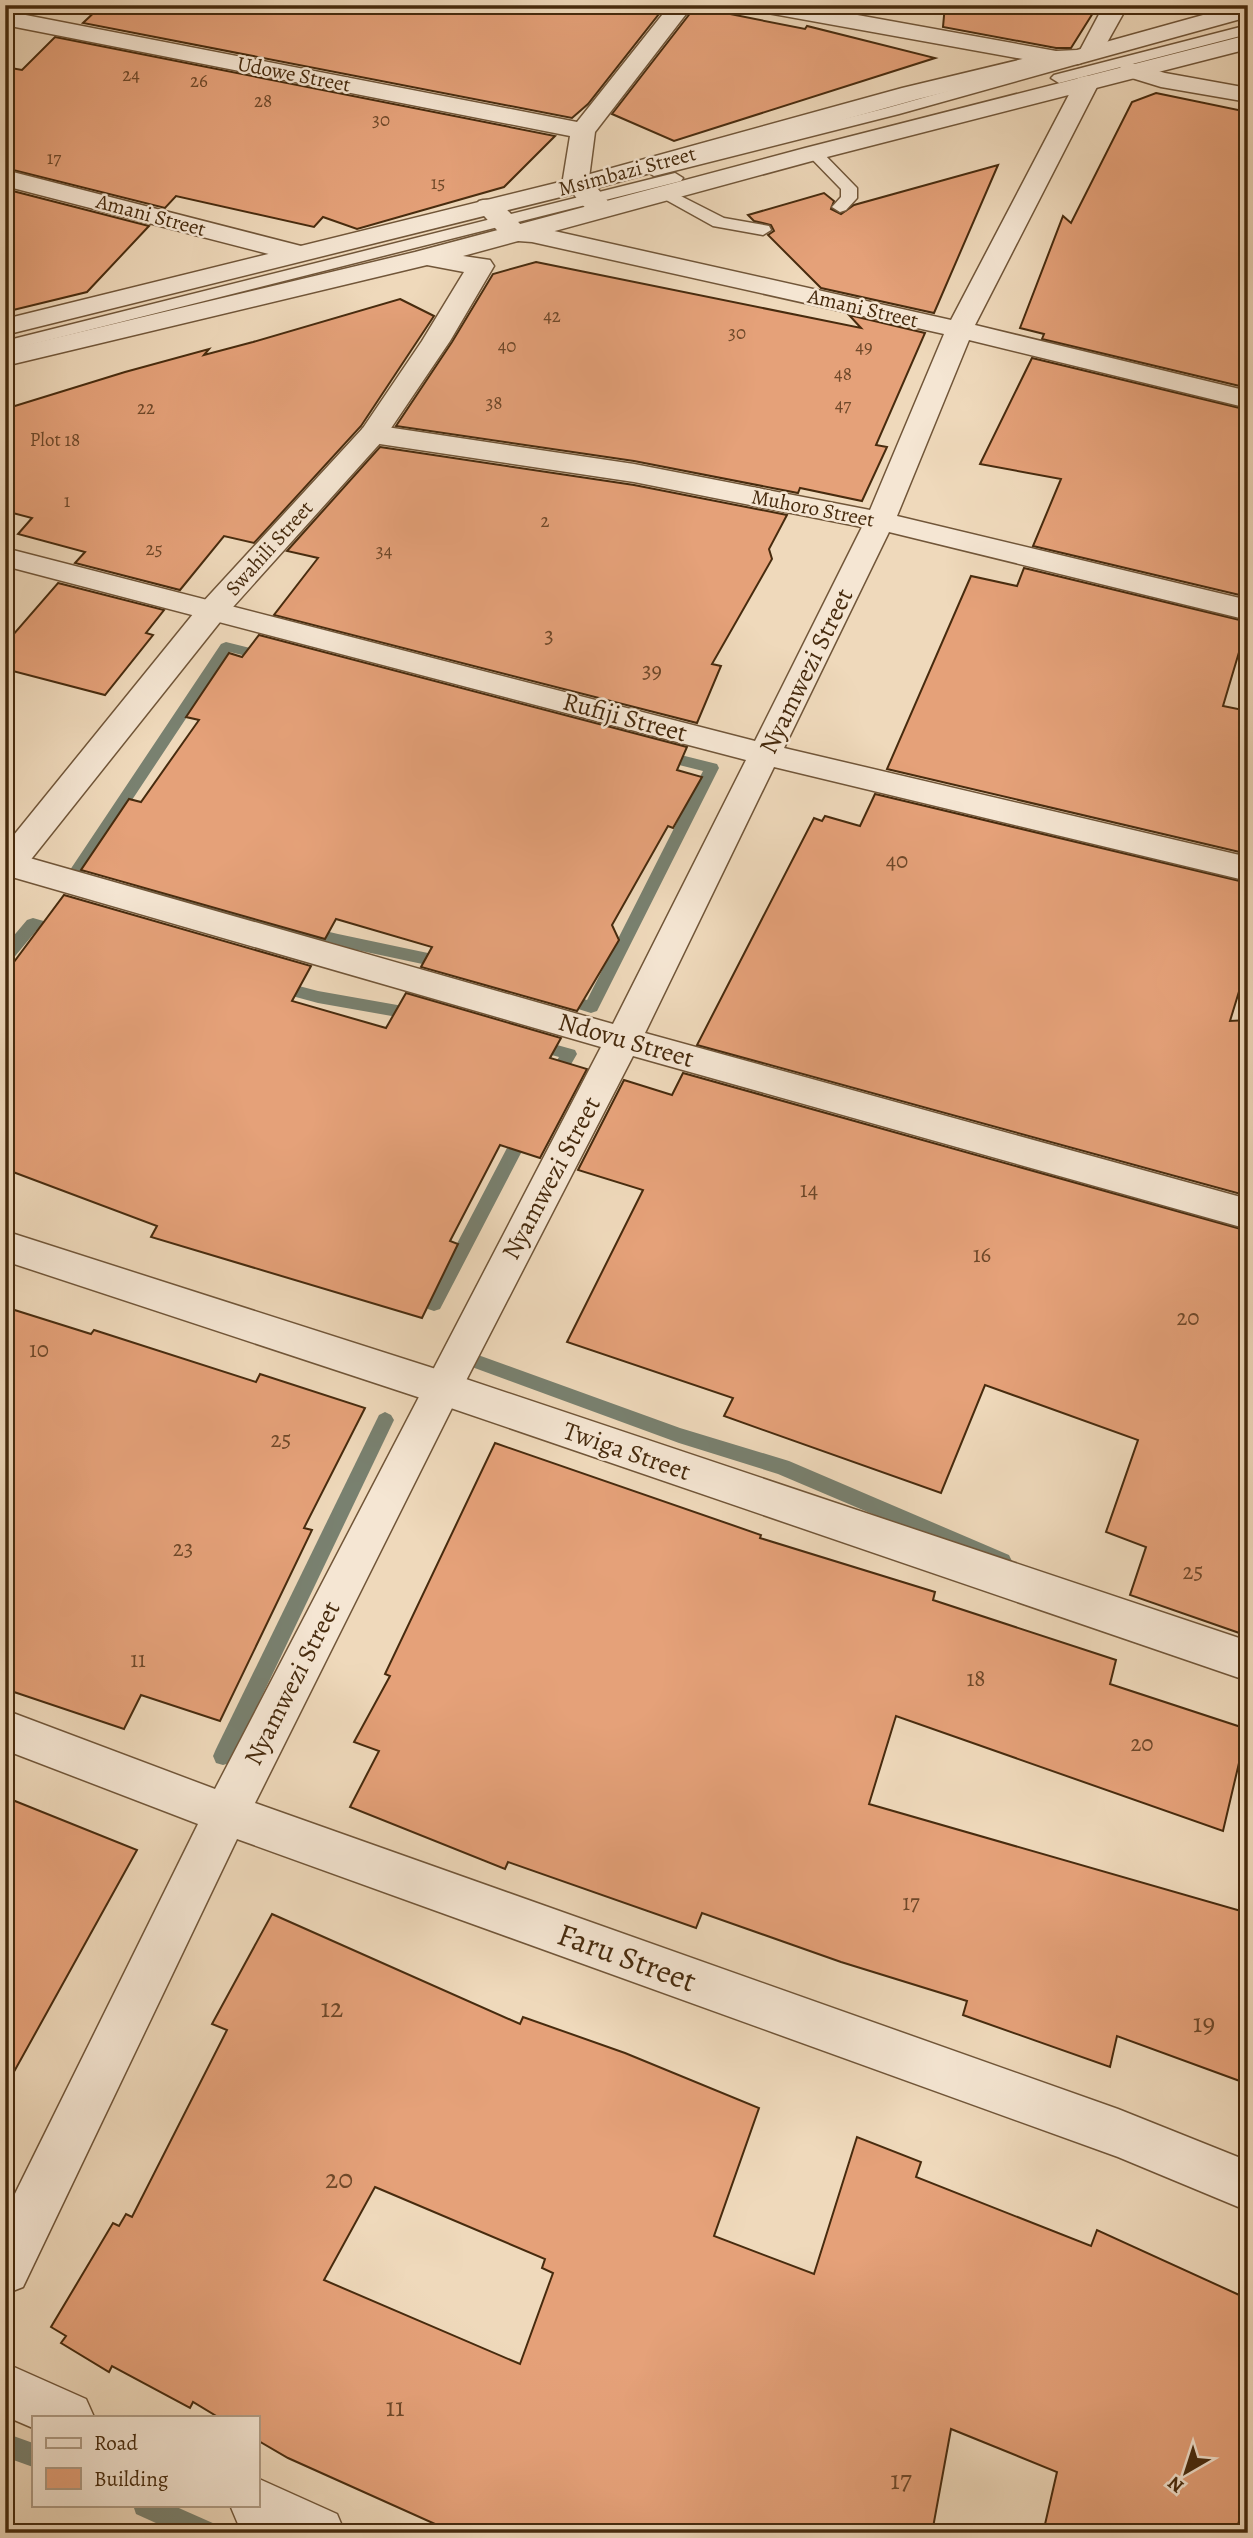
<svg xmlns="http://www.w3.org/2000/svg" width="1253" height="2538" font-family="Alegreya,serif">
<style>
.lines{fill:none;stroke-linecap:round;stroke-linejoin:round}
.stream{fill:#798170;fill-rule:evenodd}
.building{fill:#e5a179;stroke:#472b0e;stroke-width:2;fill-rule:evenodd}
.service-casing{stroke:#715639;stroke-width:3}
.minor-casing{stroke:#715639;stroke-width:3}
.tertiary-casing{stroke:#715639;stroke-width:3}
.service{fill:#f5e6d3;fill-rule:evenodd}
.minor{fill:#f5e6d3;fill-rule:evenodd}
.tertiary{fill:#f5e6d3;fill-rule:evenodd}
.labels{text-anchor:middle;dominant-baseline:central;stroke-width:5;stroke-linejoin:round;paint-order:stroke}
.far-number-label{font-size:19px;fill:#6e4829}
.far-street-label{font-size:21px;fill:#472b0e;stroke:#f5e6d3}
.number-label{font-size:23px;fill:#6e4829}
.street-label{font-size:26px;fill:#472b0e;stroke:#f5e6d3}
.near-number-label{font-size:28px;fill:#6e4829}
.near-street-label{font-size:32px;fill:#472b0e;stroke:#f5e6d3}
</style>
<rect width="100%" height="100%" fill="#efd9bb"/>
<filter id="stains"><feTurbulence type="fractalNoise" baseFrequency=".00286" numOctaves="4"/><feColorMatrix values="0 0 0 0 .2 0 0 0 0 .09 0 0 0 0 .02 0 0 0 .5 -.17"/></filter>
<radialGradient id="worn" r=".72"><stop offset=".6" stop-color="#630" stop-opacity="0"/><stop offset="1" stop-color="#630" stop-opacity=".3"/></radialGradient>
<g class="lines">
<!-- stream -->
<g class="stream">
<path d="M226,642L717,764L719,768L597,1011L591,1013L460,972L338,946L68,881L65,877L68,873L221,644ZM230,652L703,771L587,1000L461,960L338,934L83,874Z"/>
<polygon points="33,918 68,928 70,932 62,938 36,931 11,961 5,963 5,946 27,920"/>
<polygon points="276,980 318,991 420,1009 428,1015 420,1021 318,1003 270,990 268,986"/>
<polygon points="532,1038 575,1050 577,1054 559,1085 553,1087 545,1081 559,1057 526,1048 524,1044 526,1040"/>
<polygon points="525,1124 531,1125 533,1130 440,1309 434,1311 428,1309 425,1304 428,1299 519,1125"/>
<polygon points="467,1351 680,1428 789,1461 1009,1555 1012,1561 1009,1567 1002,1569 778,1474 679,1443 461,1363 458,1358 461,1353"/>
<polygon points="385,1412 391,1415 394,1420 230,1763 223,1765 216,1763 213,1756 216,1749 379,1415"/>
<polygon points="5,2433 33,2443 33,2467 5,2457"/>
<polygon points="133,2505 172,2505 215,2524 218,2533 178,2533 136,2514"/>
</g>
</g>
<!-- building -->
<g class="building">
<polygon points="102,5 666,5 588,104 572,118 83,23"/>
<polygon points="945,5 1098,5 1071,48 1056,48 943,27"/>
<polygon points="695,7 805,29 807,26 935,58 674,141 612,114"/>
<polygon points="55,37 555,136 504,187 357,229 323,217 314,227 176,196 165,208 5,168 5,67 22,70"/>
<polygon points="1156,93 1248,112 1248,388 1042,339 1044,334 1020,328 1063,216 1071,223 1132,102"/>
<polygon points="998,165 934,313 821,288 768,235 774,231 771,225 754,221 748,215 824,193 834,201 831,209 841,214 854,205"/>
<polygon points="5,189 149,226 87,292 5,312"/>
<polygon points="536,262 861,328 849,315 925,333 876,445 887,447 862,501 800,488 798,493 634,461 396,426 452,342 493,274"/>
<polygon points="400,299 434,316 361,426 254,543 224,536 180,590 75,563 85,552 18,534 32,518 5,511 5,409 125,372 209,349 204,355 253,342"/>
<polygon points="1032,358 1248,410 1248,597 1033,546 1061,479 980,464"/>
<polygon points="380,447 634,485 787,515 769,549 772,559 712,664 721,666 697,723 274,615 318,558 287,551"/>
<polygon points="1024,568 1248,622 1223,706 1248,711 1248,854 887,769 971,576 1017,586"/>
<polygon points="58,583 164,610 146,633 153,635 105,695 5,669 5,644"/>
<polygon points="259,635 687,747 677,770 702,777 673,828 668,826 612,925 619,940 577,1011 421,967 432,947 336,919 325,939 81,870 129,799 141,802 199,720 186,717 229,653 242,657"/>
<polygon points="875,794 1248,883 1248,962 1230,1021 1248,1020 1248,1196 697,1045 814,818 822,821 825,816 860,826"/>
<polygon points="64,895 311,966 292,1001 386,1028 406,993 561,1038 550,1058 587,1069 540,1158 500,1145 450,1241 458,1244 422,1318 151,1237 157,1226 5,1169 5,974"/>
<polygon points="683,1073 1248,1231 1248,1636 1130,1595 1146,1547 1106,1532 1138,1440 985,1385 941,1493 724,1416 733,1398 567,1342 643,1190 578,1170 624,1080 672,1095"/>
<polygon points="5,1307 91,1334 94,1330 256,1382 260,1374 365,1408 304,1528 312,1530 220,1721 141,1695 124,1729 5,1689"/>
<polygon points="495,1443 761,1535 760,1538 935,1592 933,1600 1116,1660 1110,1684 1247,1729 1223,1831 896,1716 869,1804 1248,1913 1248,2084 1117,2036 1110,2067 963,2015 967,2001 841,1962 702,1913 696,1928 508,1862 505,1869 350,1807 379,1751 354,1742 390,1676 385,1674"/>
<polygon points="5,1797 137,1850 5,2088"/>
<path d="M272,1914L520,2024L523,2017L625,2053L759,2108L714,2236L814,2274L857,2137L921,2162L916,2177L1091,2246L1097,2230L1248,2299V2485L1236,2533H1043L1057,2472L951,2429L932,2533H455L288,2458L257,2440V2417H218L193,2402L190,2408L112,2366L109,2372L61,2343L66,2336L51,2327L113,2223L119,2226L126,2214L132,2217L227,2030L212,2024ZM375,2187L545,2259L542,2268L553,2273L520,2364L324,2280Z"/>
</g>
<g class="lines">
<defs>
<g id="service">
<polygon points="1248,25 1248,34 1059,83 1051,78 1054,75"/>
<polygon points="1076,55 1084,60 1081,63 899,114 654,176 646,171 648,168 887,108"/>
<polygon points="814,148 820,150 857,188 857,198 846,210 840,212 832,207 841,197 841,189 806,153"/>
<polygon points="675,173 683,178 681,181 5,351 5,341"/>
<polygon points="665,188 724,218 769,226 771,230 763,235 713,226 659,196 657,193 659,190"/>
</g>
<g id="minor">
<path d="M670,5H693L595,132L589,178L615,210L611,215C589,221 575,196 563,179L570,136L5,25V11L577,122Z"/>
<polygon points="751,5 802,5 1056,51 1064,53 1068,58 1064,63 1056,65 762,12 754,10"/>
<polygon points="1104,5 1128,5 1099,57 1083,57 1079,52"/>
<polygon points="1131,63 1165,73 1248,88 1248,102 1161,87 1122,75 1119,70 1122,65"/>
<path d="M1087,76L1096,78L1099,83L975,325L1248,391V408L969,340L897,516L1248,600V620L889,532L784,748L1248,857V881L774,767L645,1033L1248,1199V1229L633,1056L456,1400L255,1803L1118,2109L1248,2161V2211L1118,2157L237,1839L23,2287L5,2294V2214L198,1824L5,1750V1710L215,1789L601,1047L5,875V851L613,1024L746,760L5,566V548L755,741L862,527L634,482L373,443L363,440L359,434L363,428L373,425L634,464L870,510L944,334L532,242L506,240L475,206L479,201C499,195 509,213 522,226H532L951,320L1075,83L1078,78Z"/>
<polygon points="5,170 305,247 309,253 305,259 296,261 5,186"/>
<polygon points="5,2363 86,2399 94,2417 33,2417 33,2428 5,2416"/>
<polygon points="257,2478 337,2514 345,2533 257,2533 238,2524 230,2505 257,2505"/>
</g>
<g id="tertiary">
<polygon points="1239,5 1248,5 1248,17 1078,64 1056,65 918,99 589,190 5,335 5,319 572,179 902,88 1056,51 1077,50"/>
<polygon points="1248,35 1248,49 823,158 463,256 490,260 494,266 450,341 383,440 224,617 17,877 5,881 5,846 202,603 363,428 422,341 464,272 427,265 5,366 5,350 415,252 805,148"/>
<polygon points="5,1231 442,1371 1248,1641 1248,1681 442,1405 5,1261"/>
</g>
</defs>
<!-- service casing -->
<use href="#service" class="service-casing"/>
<!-- minor casing -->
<use href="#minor" class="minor-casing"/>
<!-- tertiary casing -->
<use href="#tertiary" class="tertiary-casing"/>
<!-- service -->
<use href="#service" class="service"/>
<!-- minor -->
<use href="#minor" class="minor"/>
<!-- tertiary -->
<use href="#tertiary" class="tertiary"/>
</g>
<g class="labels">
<!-- far-number labels -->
<g class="far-number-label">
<text x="131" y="75">24</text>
<text x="199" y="81">26</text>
<text x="263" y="101">28</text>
<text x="381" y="120">30</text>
<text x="54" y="158">17</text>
<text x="438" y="183">15</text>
<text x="552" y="316">42</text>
<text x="737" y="333">30</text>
<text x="507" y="346">40</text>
<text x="864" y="347">49</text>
<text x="843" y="374">48</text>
<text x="494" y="403">38</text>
<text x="843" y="405">47</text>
<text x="146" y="408">22</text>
<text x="55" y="440">Plot 18</text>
<text x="67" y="501">1</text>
<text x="545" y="521">2</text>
<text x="154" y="549">25</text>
<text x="384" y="551">34</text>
</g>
<!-- far-street labels -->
<g class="far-street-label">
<text transform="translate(294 74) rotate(11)">Udowe Street</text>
<text transform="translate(627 171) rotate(-15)">Msimbazi Street</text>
<text transform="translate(151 215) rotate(15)">Amani Street</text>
<text transform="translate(863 308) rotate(13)">Amani Street</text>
<text transform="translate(813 508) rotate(11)">Muhoro Street</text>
<text transform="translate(269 548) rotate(-48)">Swahili Street</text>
</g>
<!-- number labels -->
<g class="number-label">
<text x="549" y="635">3</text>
<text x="652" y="670">39</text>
<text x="897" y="860">40</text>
<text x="809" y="1189">14</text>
<text x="982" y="1254">16</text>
<text x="1188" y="1317">20</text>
<text x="39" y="1349">10</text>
<text x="281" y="1439">25</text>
<text x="183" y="1548">23</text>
<text x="1193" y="1571">25</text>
<text x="138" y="1659">11</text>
<text x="976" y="1678">18</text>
<text x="1142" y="1743">20</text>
<text x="911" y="1902">17</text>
</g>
<!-- street labels -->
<g class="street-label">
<text transform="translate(806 671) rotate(-64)">Nyamwezi Street</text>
<text transform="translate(625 717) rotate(15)">Rufiji Street</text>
<text transform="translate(626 1040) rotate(16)">Ndovu Street</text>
<text transform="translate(551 1178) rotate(-62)">Nyamwezi Street</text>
<text transform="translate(627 1451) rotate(19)">Twiga Street</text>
<text transform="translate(292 1683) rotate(-63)">Nyamwezi Street</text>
</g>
<!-- near-number labels -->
<g class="near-number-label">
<text x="332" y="2008">12</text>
<text x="1204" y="2023">19</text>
<text x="339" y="2179">20</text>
<text x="395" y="2407">11</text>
<text x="901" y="2480">17</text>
</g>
<!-- near-street labels -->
<g class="near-street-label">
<text transform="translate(627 1957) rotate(20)">Faru Street</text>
</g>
</g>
<!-- margin -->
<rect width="1253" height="2538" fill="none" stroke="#efd9bb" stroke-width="28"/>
<rect x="7" y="7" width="1239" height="2524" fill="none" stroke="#472b0e" stroke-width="3.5"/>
<rect x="14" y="14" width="1225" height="2510" fill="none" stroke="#472b0e" stroke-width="2"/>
<!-- legend -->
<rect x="32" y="2416" width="228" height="91" fill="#f5e6d3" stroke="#af9b84" stroke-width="2"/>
<rect x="46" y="2438" width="35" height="10" fill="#f5e6d3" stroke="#af9b84" stroke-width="2"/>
<text x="94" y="2450" font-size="21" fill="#472b0e">Road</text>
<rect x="46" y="2468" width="35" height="21" fill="#e5a179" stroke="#af9b84" stroke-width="2"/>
<text x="94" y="2486" font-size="21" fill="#472b0e">Building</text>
<!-- north arrow -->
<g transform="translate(1186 2472) rotate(219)" stroke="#f5e6d3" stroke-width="5" paint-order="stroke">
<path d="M0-5L12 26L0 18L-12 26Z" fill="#472b0e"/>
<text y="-10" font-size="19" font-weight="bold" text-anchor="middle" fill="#472b0e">N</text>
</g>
<rect width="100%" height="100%" filter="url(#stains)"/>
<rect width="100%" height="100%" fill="url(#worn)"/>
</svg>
